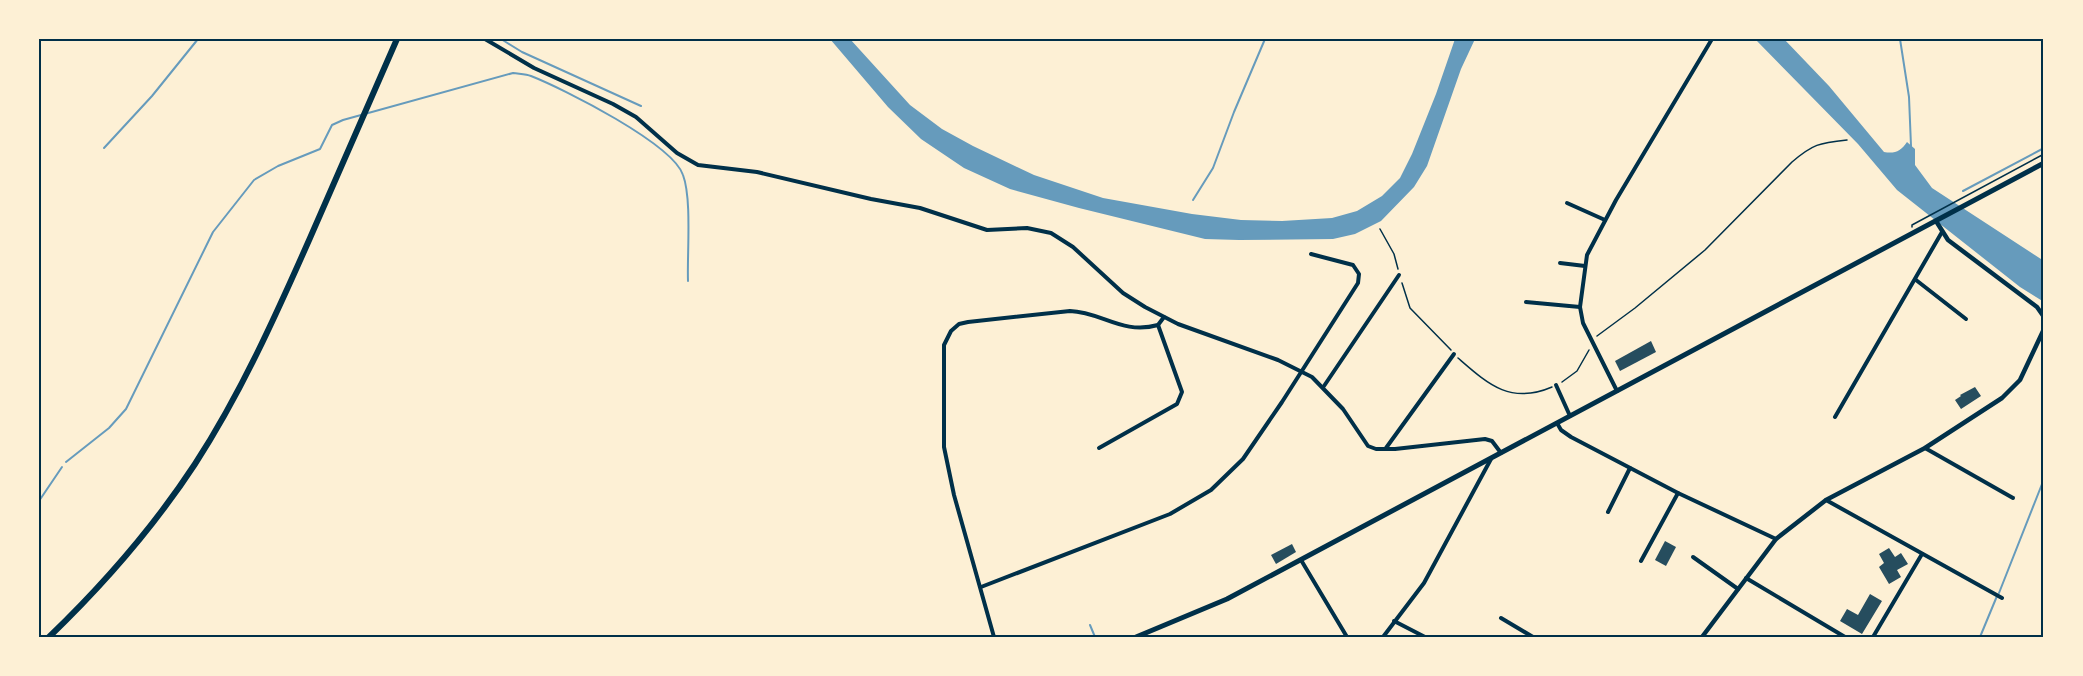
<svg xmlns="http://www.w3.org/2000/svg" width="2083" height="676" font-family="'Open Sans',sans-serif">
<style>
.water{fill:#669bbc}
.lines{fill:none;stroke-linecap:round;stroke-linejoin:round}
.stream{stroke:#669bbc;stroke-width:2}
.building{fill:#264d5e}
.path{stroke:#003049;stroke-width:1.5}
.minor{stroke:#003049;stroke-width:4}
.tertiary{stroke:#003049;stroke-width:4.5}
.secondary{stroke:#003049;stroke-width:5}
.primary{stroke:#003049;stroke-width:6}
.neatline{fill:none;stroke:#003049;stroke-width:2}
</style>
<rect width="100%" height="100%" fill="#fdf0d5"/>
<!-- water -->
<g class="water">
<polygon points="830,39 850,39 910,105 942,129 973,146 1034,175 1103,198 1192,214 1241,220 1282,221 1332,218 1357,211 1382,196 1400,178 1412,154 1436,94 1455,39 1475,39 1461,69 1427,166 1414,187 1381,221 1355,234 1333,239 1239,240 1205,239 1079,208 1010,189 964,168 921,139 888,107"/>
<path d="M1755,39H1784L1829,86L1884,152C1895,154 1901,151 1907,142L1915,149V165L1932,188L2044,261V302L2020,287L1897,190L1858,144Z"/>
</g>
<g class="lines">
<!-- stream -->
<g class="stream">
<polyline points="501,39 522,52 641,106"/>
<polyline points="1900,39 1909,97 1911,146"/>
<polyline points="39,45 40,39"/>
<polyline points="104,148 152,96 198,39"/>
<polyline points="1963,191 2044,148"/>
<polyline points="1193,200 1213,168 1234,112 1265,39"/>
<path d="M66,462L109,428L126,409L213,232L254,180L278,166L320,149L332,125L343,120L513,73C519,74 526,74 531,76C564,89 673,144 683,175C692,199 687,254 688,281"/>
<polyline points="39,501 62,467"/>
<polyline points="1999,593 2044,479"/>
<polyline points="1090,625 1095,637"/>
<polyline points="1980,637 1997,596"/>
</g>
</g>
<!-- building -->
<g class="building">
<polygon points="1651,341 1656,352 1620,371 1615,361"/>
<polygon points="1975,387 1981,396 1961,409 1955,400 1961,396 1960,395"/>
<polygon points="1665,541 1676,547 1666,566 1655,560"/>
<polygon points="1292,544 1296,552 1276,564 1271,555"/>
<polygon points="1889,548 1895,557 1901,553 1908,564 1897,570 1901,577 1889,584 1879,567 1884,563 1879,554"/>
<polygon points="1870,594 1882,601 1862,634 1840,621 1847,609 1858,615"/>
</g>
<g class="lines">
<!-- path -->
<g class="path">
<polyline points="1912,227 1912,225 2044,154"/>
<polyline points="1380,229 1394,254 1398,269"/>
<polyline points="1402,283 1410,308 1451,350"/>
<path d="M1597,336L1635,308L1705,250L1792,162C1813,144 1819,143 1847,140"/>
<path d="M1458,358C1488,384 1510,405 1552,387"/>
<polyline points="1562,382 1577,371 1589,350"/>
</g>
<!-- minor -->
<g class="minor">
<polyline points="485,39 534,68 613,104 636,117 677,153 698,165 757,172 871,199 920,208 987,230 1027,228 1051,233 1073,247 1123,293 1145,307 1178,324 1278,360 1312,377 1343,409 1368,446 1376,449 1395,449 1485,439 1492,441 1501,453"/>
<polyline points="1567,203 1605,220"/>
<polyline points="1560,263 1585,266"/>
<polyline points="1916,280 1966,319"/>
<polyline points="1526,302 1580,307"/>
<polyline points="1556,385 1570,416"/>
<polyline points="1324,386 1399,275"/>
<polyline points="1617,391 1583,323 1580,307 1587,255 1616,200 1712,39"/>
<polyline points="1835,417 1942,232"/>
<polyline points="1557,423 1561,430 1571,437 1678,493 1776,539"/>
<polyline points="1099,448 1177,404 1182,392 1158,325"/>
<polyline points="1386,448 1454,354"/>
<polyline points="1925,448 2013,498"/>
<polyline points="1826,500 2002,598"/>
<polyline points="1608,512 1630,468"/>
<polyline points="1693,557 1738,589"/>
<polyline points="1301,560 1347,637"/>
<polyline points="1641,561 1678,493"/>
<polyline points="1746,578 1845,637"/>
<polyline points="981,587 1170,514 1211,490 1243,459 1282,402 1358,283 1359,274 1353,265 1311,254"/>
<polyline points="1501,618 1533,637"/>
<polyline points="1394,621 1425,637"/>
<path d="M994,637L954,495L944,447V345L951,331L959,324L968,322L1070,311C1102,312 1122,335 1158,325L1164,317"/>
<polyline points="1383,637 1424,583 1491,459"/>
<polyline points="1873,637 1922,554"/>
</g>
<!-- tertiary -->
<polyline class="tertiary" points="1702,637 1776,539 1826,500 1925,448 2002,398 2020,380 2044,329 2044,317 2037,307 1948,240 1936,221"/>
<!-- secondary -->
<polyline class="secondary" points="1136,637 1227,599 2044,163"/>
<!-- primary -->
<path class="primary" d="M49,637C104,584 153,528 195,464C241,393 276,315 310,238C339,172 368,105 397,39"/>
</g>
<!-- border -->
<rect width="2083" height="676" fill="none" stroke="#fdf0d5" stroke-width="81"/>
<rect x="40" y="40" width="2002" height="596" class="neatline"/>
</svg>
